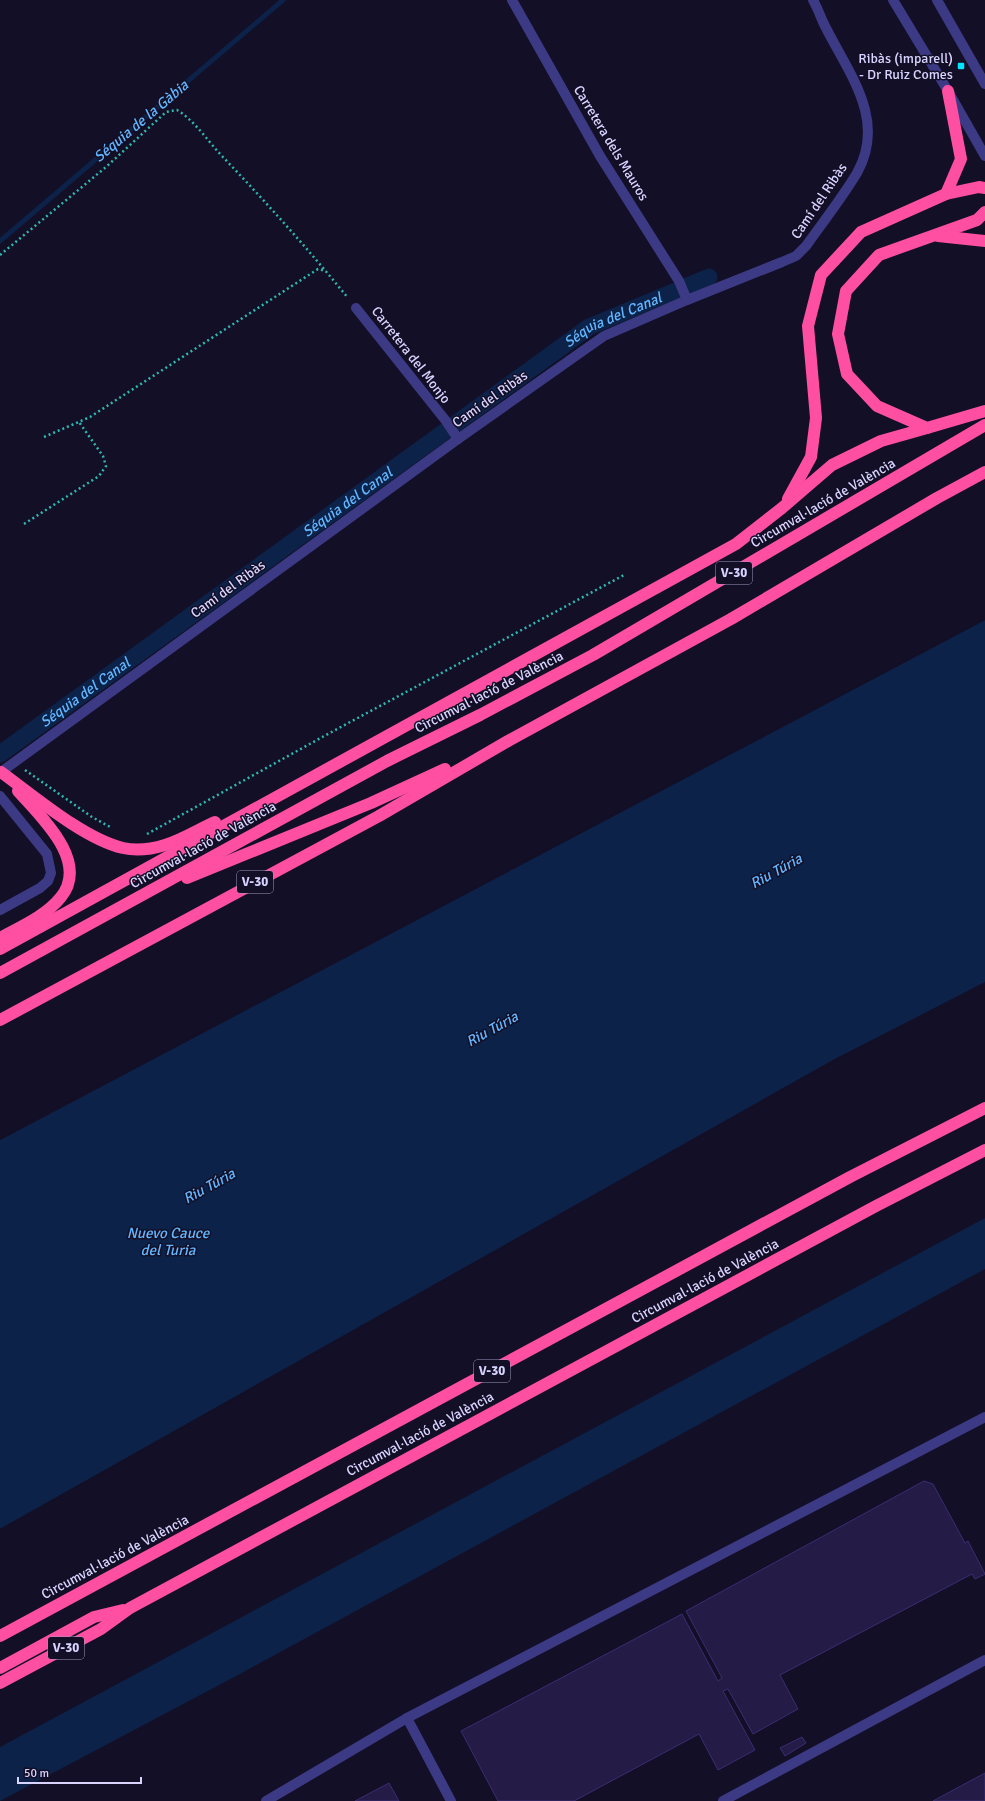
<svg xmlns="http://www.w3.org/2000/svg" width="985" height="1801" font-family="Signika,sans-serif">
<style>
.water{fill:#0c2248}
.pier{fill:#130f26}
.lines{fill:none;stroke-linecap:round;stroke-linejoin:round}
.stream{stroke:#0c2248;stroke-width:5}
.canal{stroke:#0c2248;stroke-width:17}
.building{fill:#241b47;stroke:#3b2d73}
.path{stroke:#2fb8b0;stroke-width:2.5;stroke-dasharray:2 3;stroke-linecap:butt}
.minor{stroke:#3d3a85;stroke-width:10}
.highway{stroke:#ff4fa3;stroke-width:12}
.poi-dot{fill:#00e5ff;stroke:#130f26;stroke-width:1.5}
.labels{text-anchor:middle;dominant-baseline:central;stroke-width:3;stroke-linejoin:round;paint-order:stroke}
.shield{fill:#130f26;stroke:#9e99be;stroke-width:1}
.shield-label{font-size:13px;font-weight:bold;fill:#d9d4ff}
.poi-label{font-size:14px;fill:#d9d4ff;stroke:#130f26;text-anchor:end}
.street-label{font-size:14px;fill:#d9d4ff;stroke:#130f26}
.water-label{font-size:15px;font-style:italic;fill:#62b6ff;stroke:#130f26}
</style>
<rect width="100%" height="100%" fill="#130f26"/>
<!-- water -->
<g class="water">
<polygon points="985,620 985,984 835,1059 0,1529 0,1140"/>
<polygon points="985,1218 985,1269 238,1675 0,1801 0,1747"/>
</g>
<!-- pier -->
<g class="pier">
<polygon points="985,618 985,620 0,1140 0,1137"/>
<polygon points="985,982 985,987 836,1061 0,1531 0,1529 835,1059"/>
</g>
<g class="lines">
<!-- stream -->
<polyline class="stream" points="0,241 283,0"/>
<!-- canal -->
<path class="canal" id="s1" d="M0,754L589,327L709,277"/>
</g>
<!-- building -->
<g class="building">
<polygon points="924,1481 933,1484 965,1543 968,1541 985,1574 975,1579 972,1574 780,1675 798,1709 753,1734 728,1689 723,1691 755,1750 718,1770 699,1734 574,1801 498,1801 461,1731 682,1614 718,1681 722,1678 686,1611"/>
<polygon points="802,1737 806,1743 785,1756 780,1748"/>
<polygon points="985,1773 985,1801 933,1801"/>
<polygon points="389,1783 399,1801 355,1801"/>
</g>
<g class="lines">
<!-- path -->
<g class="path">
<path d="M0,255L106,167L166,112L177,110C195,121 207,140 221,155C266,202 308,249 348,298"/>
<polyline points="44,437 90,417 318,269 326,271"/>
<polyline points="24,524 99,476 106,466 103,456 79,422"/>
<polyline points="25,770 92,817 112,828"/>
<polyline points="147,834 326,735 624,575"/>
</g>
<!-- minor -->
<g class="minor">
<polyline points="512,0 600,156 679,281 687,300"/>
<polyline points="893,0 948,91 985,156"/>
<polyline points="937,0 985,84"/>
<polyline points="356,308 446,421 458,439"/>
<path d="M1,772L458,439L604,336L687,300L782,262L796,256L806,246C823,222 842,198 857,173C888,118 846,70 823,22C820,15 817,7 813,0"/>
<polyline points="0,796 47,854 51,873 48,881 40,888 0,910"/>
<polyline points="407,1718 451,1801"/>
<polyline points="266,1801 407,1718 985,1417"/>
<polyline points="723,1801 985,1660"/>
</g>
<!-- highway -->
<g class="highway">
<polyline points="946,194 961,159 948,91"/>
<polyline points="985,212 977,220 879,255 846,291 838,334 847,374 877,406 927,428 985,411"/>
<polyline points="938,236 985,241"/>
<polyline points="788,499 811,457 816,418 808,326 821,275 861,232 946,194 979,187 985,188"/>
<path d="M1,772C34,796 84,839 123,848C136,851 152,849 165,845C182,840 199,829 215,822"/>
<polyline points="187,878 371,803 445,769"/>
<path d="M0,938C20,927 46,916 61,897C90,861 40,816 18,791"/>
<polyline points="0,949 736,544 782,508 832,465 881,441 927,428"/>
<polyline points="0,973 387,761 480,715 593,655 985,425"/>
<polyline points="0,1020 379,816 508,741 731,619 937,498 985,472"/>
<polyline points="0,1636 850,1177 985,1108"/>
<polyline points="0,1668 94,1617 123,1610"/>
<polyline points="0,1683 101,1629 130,1608 876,1206 985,1150"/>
</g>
</g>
<!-- markers -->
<rect class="poi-dot" x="957" y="62" width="8" height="8" rx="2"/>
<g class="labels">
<!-- shield labels -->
<g class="shield">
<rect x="716" y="562" width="36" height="22" rx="3"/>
<rect x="237" y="871" width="36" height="22" rx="3"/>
<rect x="474" y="1360" width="36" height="22" rx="3"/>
<rect x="48" y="1637" width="36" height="22" rx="3"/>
</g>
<g class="shield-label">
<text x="734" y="573">V-30</text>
<text x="255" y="882">V-30</text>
<text x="492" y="1371">V-30</text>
<text x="66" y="1648">V-30</text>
</g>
<!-- poi labels -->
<g class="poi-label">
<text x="953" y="58">Ribàs (imparell)<tspan x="953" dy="16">- Dr Ruiz Comes</tspan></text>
</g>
<!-- street labels -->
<g class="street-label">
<text transform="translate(611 143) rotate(59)">Carretera dels Mauros</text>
<text transform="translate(819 201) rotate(-56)">Camí del Ribàs</text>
<text transform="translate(411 355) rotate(52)">Carretera del Monjo</text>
<text transform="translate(490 399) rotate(-35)">Camí del Ribàs</text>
<text transform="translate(823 503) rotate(-30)">Circumval·lació de València</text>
<text transform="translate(228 589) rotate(-36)">Camí del Ribàs</text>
<text transform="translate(489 692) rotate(-27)">Circumval·lació de València</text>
<text transform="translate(203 845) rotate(-29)">Circumval·lació de València</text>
<text transform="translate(705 1281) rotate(-28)">Circumval·lació de València</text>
<text transform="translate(420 1434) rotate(-28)">Circumval·lació de València</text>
<text transform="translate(115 1557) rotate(-28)">Circumval·lació de València</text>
</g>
<!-- water labels -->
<g class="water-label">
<text transform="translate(141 121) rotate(-40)">Séquia de la Gàbia</text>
<text stroke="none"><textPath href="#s1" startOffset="752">Séquia del Canal</textPath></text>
<text stroke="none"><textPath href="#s1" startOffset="429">Séquia del Canal</textPath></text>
<text stroke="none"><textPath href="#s1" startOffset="105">Séquia del Canal</textPath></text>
<text transform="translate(776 871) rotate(-29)">Riu Túria</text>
<text transform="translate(492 1029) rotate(-29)">Riu Túria</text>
<text transform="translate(209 1186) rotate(-29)">Riu Túria</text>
<text x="168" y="1233">Nuevo Cauce<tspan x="168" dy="17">del Turia</tspan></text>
</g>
</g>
<!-- scale -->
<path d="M18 1777v6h123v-6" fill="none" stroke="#d9d4ff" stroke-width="2"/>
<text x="24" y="1777" font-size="12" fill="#d9d4ff" stroke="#130f26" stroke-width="3" paint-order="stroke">50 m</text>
</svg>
